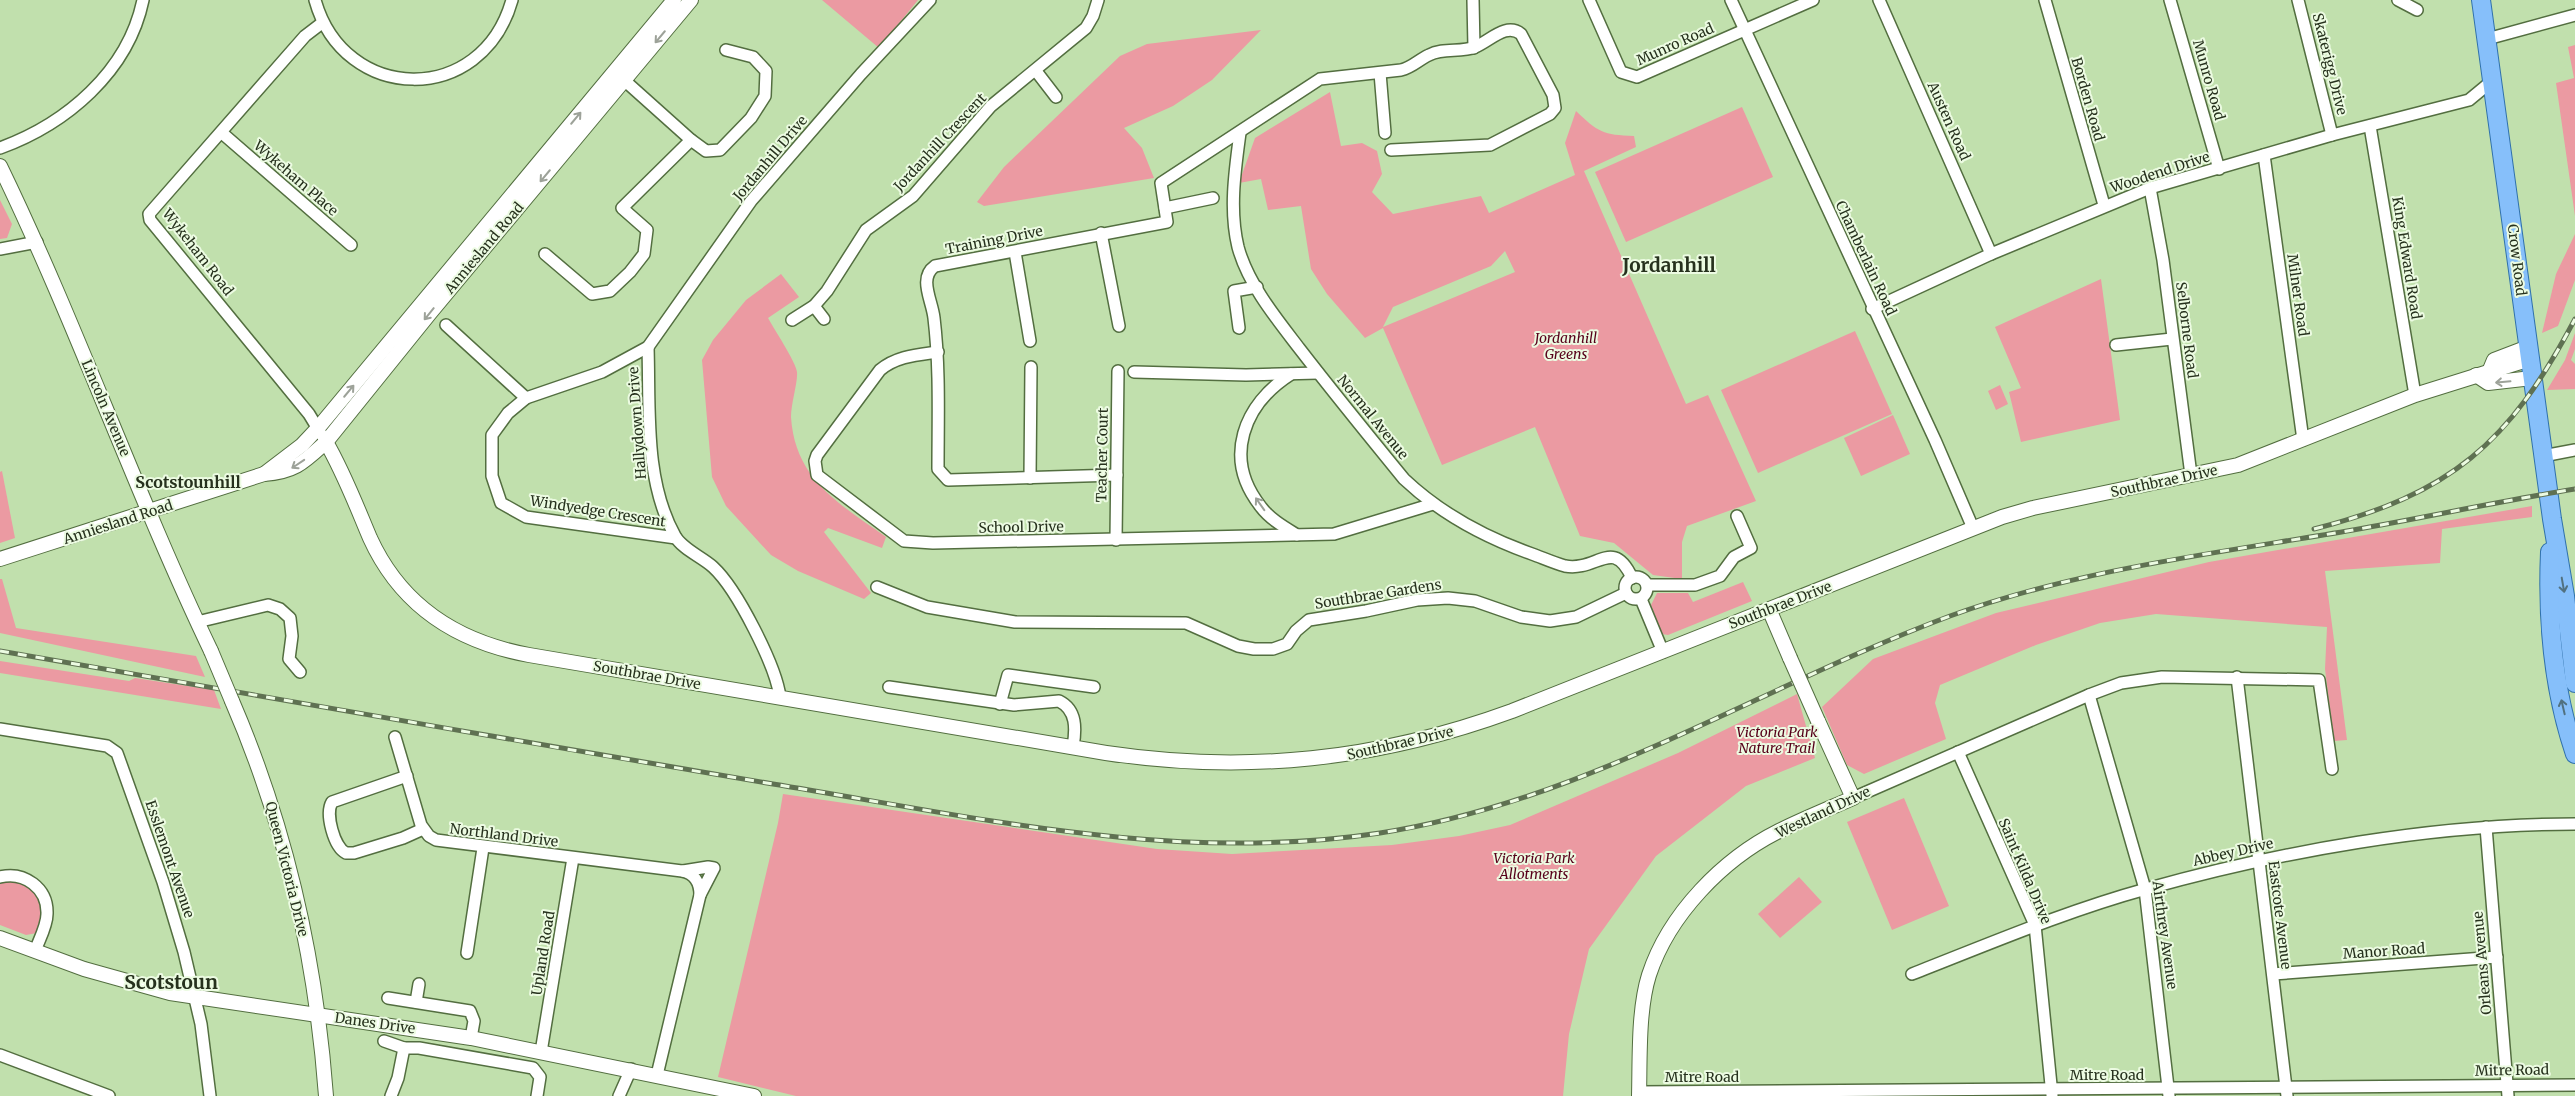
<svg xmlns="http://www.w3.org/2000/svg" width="2575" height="1096" font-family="Merriweather,serif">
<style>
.green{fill:#eb9aa2;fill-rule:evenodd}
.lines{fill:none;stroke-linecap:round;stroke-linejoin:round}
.minor-casing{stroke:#536e40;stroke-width:14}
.tertiary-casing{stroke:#536e40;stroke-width:16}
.primary-casing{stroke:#3071ab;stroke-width:20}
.minor{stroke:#fff;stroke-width:11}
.tertiary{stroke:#fff;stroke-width:14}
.primary{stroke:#86bffa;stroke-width:18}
.rail-casing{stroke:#5f7152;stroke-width:5}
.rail{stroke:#ecfbe2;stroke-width:3;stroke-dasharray:9;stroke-linecap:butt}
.tertiary-bridge-casing{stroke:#536e40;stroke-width:16;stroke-linecap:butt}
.tertiary-bridge{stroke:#fff;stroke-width:14}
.oneway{stroke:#9da299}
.oneway2{stroke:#517180}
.labels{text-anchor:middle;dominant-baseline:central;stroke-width:4;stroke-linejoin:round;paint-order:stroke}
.street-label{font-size:14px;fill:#26311d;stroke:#ecfbe2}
.park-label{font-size:14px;font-style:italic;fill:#57001a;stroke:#ecfbe2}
.quarter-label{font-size:16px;font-weight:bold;fill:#26311d;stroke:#ecfbe2}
.district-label{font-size:19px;font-weight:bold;fill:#26311d;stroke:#ecfbe2}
</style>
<rect width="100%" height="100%" fill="#c1e0ad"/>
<!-- green -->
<g class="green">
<polygon points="822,0 918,0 879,48"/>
<polygon points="1261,30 1212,80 1173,106 1124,128 1142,148 1154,178 984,206 977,202 1004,167 1120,56 1147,44"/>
<polygon points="2575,45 2575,216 2556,83 2574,78 2568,47"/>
<path d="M1330,92L1341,146L1362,143L1377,151L1382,174L1372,192L1393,214L1481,196L1489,213L1575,175L1565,143L1576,111C1598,132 1603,135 1634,136L1636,147L1584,171L1686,404L1708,395L1756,501L1687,526L1682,542V579L1653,575L1614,543L1580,536L1535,427L1442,465L1383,328L1365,338L1327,294L1311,269L1301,206L1268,210L1261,179L1239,183L1255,138ZM1505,251L1515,272L1383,327L1393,307L1491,266Z"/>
<polygon points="1742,107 1773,177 1626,242 1595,172"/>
<polygon points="0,200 12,224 7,238 0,239"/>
<polygon points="2575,234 2575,280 2558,326 2542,333 2556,274"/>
<path d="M781,274L799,297L768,318C774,329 796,362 797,372C798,382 791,403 791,417C795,480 840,504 886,537L882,548L828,528L824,532L871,593L864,599L798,571L771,555L726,506L712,477L702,360L713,340L746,300Z"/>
<polygon points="2101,279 2120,420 2021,442 2009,392 2021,388 1995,327"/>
<polygon points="1855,331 1892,414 1758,473 1721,390"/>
<polygon points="2575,333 2575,349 2571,360 2575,364 2575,389 2547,390 2565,360"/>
<polygon points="2000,385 2008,404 1996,410 1988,391"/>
<polygon points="1893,415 1910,454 1861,476 1844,438"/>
<polygon points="2,471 15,538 0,543 0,472"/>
<polygon points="2532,506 2532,517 2442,529 2440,563 2325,571 2347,740 2334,741 2325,669 2327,627 2156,614 2100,623 2036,645 1940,685 1935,703 1946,739 1864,774 1847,765 1822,707 1873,659 1996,613 2209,562"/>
<polygon points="0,579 2,579 16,628 196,656 205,677 0,633"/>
<polygon points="1743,582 1752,601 1668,635 1662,634 1651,605 1657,593 1688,593 1693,602"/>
<polygon points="0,661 129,681 135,678 214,690 221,709 0,673"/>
<polygon points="1797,694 1815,758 1746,786 1656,856 1589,949 1569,1034 1563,1096 796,1096 718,1077 778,823 783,794 1157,849 1232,854 1392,845 1459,836 1510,825 1678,753"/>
<polygon points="1904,798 1949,906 1892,930 1847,822"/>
<polygon points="1799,877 1822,902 1780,938 1758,914"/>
<path d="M0,880C37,880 48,899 37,933L26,935L0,925Z"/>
</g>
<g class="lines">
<defs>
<g id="minor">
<path d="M315,0C344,104 482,107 512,0"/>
<polyline points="1473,0 1474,48"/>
<polyline points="1589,0 1621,72 1637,77 1813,0"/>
<polyline points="1731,0 1935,440 1973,528"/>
<polyline points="1879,0 1991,254"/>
<polyline points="2045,0 2104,205"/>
<polyline points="2170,0 2219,169"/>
<polyline points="2298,0 2332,135"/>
<polyline points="2398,0 2417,10"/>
<polyline points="322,23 305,36 149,214 150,220 309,414 326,442"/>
<polyline points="2487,39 2575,15"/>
<polyline points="1036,71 1056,97"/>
<polyline points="1380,73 1385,133"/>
<polyline points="624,80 691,140 706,151 720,150 751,118 765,96 766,71 753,57 726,50"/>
<polyline points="2370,126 2415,395"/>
<polyline points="222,133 351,245"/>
<path d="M1240,133C1235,170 1229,210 1238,247C1248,284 1276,318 1299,348C1333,392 1368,435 1404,479C1441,514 1484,537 1532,554C1543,558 1554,563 1565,566C1597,572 1613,536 1632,578"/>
<path d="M0,148C66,124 128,72 143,0"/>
<polyline points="2264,155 2303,440"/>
<polyline points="2150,188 2163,260 2191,475"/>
<polyline points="1165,208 1213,198"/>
<polyline points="1101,233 1119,326"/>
<polyline points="0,249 37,242"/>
<polyline points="1015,252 1030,341"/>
<polyline points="545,254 592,294 610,291 630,272 644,254 647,230 622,208 691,140"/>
<polyline points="814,306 824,319"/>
<polyline points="1872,309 1991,254 2150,188 2332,135 2469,100 2492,81"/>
<polyline points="792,320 814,306 827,291 866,230 913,196 991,106 1086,28 1093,16 1098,0"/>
<polyline points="446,325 526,398"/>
<polyline points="1239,328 1234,291 1257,287"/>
<polyline points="2116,345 2172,339"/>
<path d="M648,347C650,410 644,480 675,536C682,549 702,557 713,567C737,589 776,666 780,697"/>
<path d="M938,352C917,355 897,356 880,370L817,455L815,461L817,475L904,541L933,543L1334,534L1433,504"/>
<polyline points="1134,372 1246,375 1318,373"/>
<path d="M1291,374C1244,404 1222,458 1261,507C1270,519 1284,527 1297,535"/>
<polyline points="2543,456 2575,450"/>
<path d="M1117,475L948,480L938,469C938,419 940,368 934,318C932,300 918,278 935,266L1167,222L1161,183L1320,79L1401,70C1413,67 1418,60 1429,55C1443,47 1461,53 1475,47C1490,41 1506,22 1521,34L1553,95L1555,108L1550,114L1490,145L1391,150"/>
<polyline points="1030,478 1031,367"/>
<polyline points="676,538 526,517 501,503 492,476 492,435 508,413 526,398 602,372 648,347 751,201 861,74 930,0"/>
<polyline points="1116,540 1118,371"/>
<circle cx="1636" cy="588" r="11"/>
<polyline points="1647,585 1695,585 1720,576 1734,557 1751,548 1737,516"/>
<polyline points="877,587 927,607 1015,622 1186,623 1238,646 1254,649 1273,649 1287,644 1296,631 1309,620 1366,611 1417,600 1448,598 1475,601 1521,617 1550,621 1576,617 1626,593"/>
<polyline points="1641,599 1663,652"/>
<polyline points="197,622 268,605 280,609 290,618 292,636 289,659 300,672"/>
<polyline points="2237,677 2287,1096"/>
<path d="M889,687L1014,705L1059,701C1077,710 1076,729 1073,747"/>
<polyline points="2089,695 2145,889 2169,1096"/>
<polyline points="1000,704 1008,675 1094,687"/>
<polyline points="0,729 107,746 117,753 163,882 184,952 201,1024 210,1096"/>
<path d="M395,737L421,825L429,836L436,840L682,871C694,873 700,882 700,895L657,1075"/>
<polyline points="1958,752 2035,925 2052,1095"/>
<path d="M407,776L332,802C325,814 334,847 346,853H354L403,838L423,829"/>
<polyline points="1853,798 2089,695 2121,683 2162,677 2319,680 2332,769"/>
<polyline points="2486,827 2508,1096"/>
<polyline points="683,871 708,867 714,868 700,895"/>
<path d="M0,877C24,871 48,888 47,914C47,926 39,940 35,951"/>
<polyline points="467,953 483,848"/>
<path d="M1912,974C1989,944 2066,911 2146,889C2282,851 2434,824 2575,824"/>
<polyline points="2273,974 2497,957"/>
<polyline points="388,998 470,1011 474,1021 471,1038"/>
<polyline points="416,1002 419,984"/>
<polyline points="384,1041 404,1048 419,1048 533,1068 540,1077 537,1096"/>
<polyline points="541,1052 573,858"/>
<polyline points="0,1055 109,1096"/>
<polyline points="1639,1092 2575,1085"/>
<polyline points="391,1096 398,1078 404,1048"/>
<polyline points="619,1096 631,1069"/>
</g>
<g id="tertiary">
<path d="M0,166C77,325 135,492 211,651"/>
<polyline points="2489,372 2494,360 2528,347"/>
<polyline points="2476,375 2488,383 2532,378"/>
<path d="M326,442C344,473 356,505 370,538C401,606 458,642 529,655L1106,753C1247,774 1378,760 1512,711L2002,517L2033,508L2238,465L2415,395L2530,359"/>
<polyline points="264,474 302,445 318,428 674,0"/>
<path d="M0,559L264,474C295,472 304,462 326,442L430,313L691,0"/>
<polyline points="1769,609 1790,658"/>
<path d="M232,701C286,826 316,961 326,1096"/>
<polyline points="0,938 84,969 170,993 471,1038 754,1096"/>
<path d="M1639,1096C1640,1059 1638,1010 1649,975C1669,914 1723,859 1779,831C1803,819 1828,809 1853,798L1818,721"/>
</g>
<g id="primary">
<polyline points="2481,0 2552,519 2565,596 2575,683"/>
<path d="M2550,552C2547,620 2553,689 2575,754"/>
</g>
</defs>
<!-- minor casing -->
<use href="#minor" class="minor-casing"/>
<!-- tertiary casing -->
<use href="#tertiary" class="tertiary-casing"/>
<!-- primary casing -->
<use href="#primary" class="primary-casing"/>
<!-- minor -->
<use href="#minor" class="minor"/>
<!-- tertiary -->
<use href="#tertiary" class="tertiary"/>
<!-- primary -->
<use href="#primary" class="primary"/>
<defs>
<g id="rail">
<path d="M2314,529C2451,494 2509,444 2575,319"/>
<path d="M0,651C258,695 515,741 773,784C975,817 1175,864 1380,833C1584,802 1759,687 1950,616C2079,569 2218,553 2353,530C2427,517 2501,501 2575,489"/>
</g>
</defs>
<!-- rail casing -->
<use href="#rail" class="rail-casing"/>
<!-- rail -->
<use href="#rail" class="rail"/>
<defs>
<g id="tertiary-bridge">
<polyline points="211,651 232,701"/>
<polyline points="1790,658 1818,721"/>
</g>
</defs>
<!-- tertiary-bridge casing -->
<use href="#tertiary-bridge" class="tertiary-bridge-casing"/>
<!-- tertiary-bridge -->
<use href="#tertiary-bridge" class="tertiary-bridge"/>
</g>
<!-- one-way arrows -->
<defs><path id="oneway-shaft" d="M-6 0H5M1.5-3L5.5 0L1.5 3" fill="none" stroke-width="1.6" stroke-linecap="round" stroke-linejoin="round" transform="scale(1.25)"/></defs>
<g class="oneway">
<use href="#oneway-shaft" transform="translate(660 37) rotate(130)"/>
<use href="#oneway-shaft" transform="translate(576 118) rotate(-50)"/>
<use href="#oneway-shaft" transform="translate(545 176) rotate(130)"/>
<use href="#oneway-shaft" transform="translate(429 314) rotate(129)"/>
<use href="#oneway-shaft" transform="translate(2503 382) rotate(175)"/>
<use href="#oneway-shaft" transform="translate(349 391) rotate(-50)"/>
<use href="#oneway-shaft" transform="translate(298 464) rotate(146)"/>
<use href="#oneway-shaft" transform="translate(1260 504) rotate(-125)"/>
</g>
<g class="oneway2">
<use href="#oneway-shaft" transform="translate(2563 585) rotate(80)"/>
<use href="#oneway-shaft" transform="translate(2563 707) rotate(-103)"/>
</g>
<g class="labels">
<!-- street labels -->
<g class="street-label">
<text transform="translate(1675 44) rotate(-24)">Munro Road</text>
<text transform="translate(2330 64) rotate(76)">Skaterigg Drive</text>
<text transform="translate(2209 80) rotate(74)">Munro Road</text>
<text transform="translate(2088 99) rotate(74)">Borden Road</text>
<text transform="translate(1949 121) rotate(66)">Austen Road</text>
<text transform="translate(940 142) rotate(-47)">Jordanhill Crescent</text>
<text transform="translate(770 158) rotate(-50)">Jordanhill Drive</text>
<text transform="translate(2160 172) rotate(-18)">Woodend Drive</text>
<text transform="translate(296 178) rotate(41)">Wykeham Place</text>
<text transform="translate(994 240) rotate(-11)">Training Drive</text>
<text transform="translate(484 248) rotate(-50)">Anniesland Road</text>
<text transform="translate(198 252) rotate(52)">Wykeham Road</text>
<text transform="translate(1866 258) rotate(65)">Chamberlain Road</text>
<text transform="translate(2407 258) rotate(81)">King Edward Road</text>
<text transform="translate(2517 260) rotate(83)">Crow Road</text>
<text transform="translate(2298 295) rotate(82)">Milner Road</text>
<text transform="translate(2187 330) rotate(83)">Selborne Road</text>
<text transform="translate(106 408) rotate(67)">Lincoln Avenue</text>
<text transform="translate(1373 417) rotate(51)">Normal Avenue</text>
<text transform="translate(637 423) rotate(-94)">Hallydown Drive</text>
<text transform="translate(1102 455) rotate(-89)">Teacher Court</text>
<text transform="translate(2164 481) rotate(-12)">Southbrae Drive</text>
<text transform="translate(598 511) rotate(9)">Windyedge Crescent</text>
<text transform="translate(118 522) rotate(-18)">Anniesland Road</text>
<text transform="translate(1021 527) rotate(-1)">School Drive</text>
<text transform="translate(1378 594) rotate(-9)">Southbrae Gardens</text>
<text transform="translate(1780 605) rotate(-21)">Southbrae Drive</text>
<text transform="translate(647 675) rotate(10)">Southbrae Drive</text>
<text transform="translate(1400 743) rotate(-13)">Southbrae Drive</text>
<text transform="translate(1823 812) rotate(-25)">Westland Drive</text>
<text transform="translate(504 835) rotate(7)">Northland Drive</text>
<text transform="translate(2233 852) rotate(-13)">Abbey Drive</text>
<text transform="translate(170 859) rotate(71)">Esslemont Avenue</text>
<text transform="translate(287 869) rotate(76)">Queen Victoria Drive</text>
<text transform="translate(2025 871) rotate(67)">Saint Kilda Drive</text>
<text transform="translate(2280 915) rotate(83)">Eastcote Avenue</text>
<text transform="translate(2165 935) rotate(82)">Airthrey Avenue</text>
<text transform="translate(2384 951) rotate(-4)">Manor Road</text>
<text transform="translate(543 953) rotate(-81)">Upland Road</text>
<text transform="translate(2482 963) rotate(-95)">Orleans Avenue</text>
<text transform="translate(375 1023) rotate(8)">Danes Drive</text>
<text transform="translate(2512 1070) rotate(-1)">Mitre Road</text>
<text x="2107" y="1075">Mitre Road</text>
<text x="1702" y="1077">Mitre Road</text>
</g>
<!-- park labels -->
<g class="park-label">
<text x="1566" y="338">Jordanhill<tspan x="1566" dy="16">Greens</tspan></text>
<text x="1777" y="732">Victoria Park<tspan x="1777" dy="16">Nature Trail</tspan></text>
<text x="1534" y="858">Victoria Park<tspan x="1534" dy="16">Allotments</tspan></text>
</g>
<!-- quarter labels -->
<g class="quarter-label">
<text x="188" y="482">Scotstounhill</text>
</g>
<!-- district labels -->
<g class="district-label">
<text x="1669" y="265">Jordanhill</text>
<text x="171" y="982">Scotstoun</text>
</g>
</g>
</svg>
